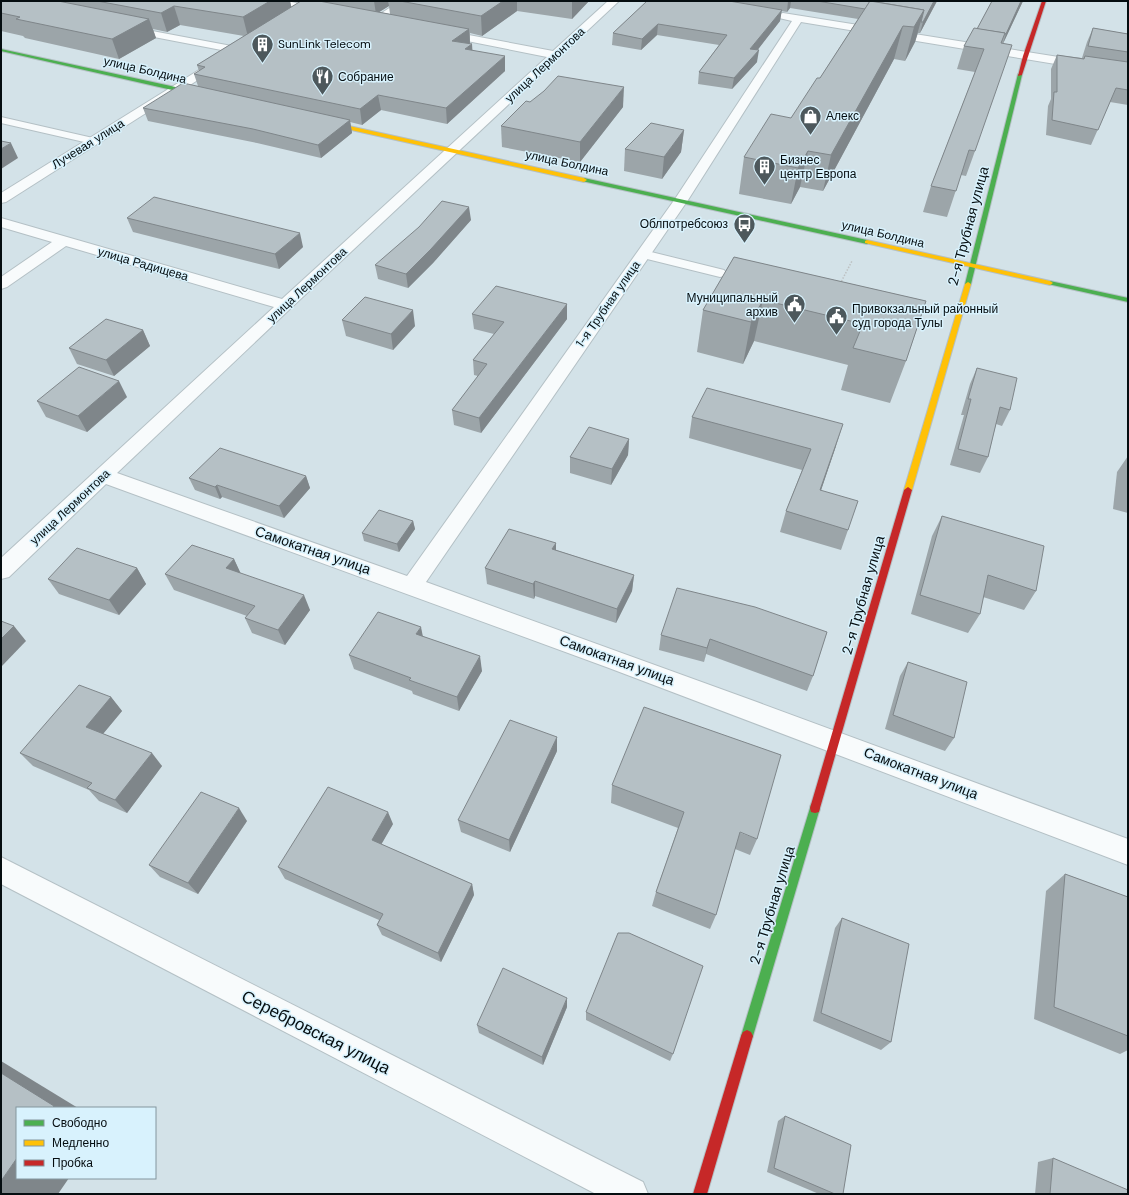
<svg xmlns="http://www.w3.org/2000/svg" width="1129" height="1195" font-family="'DM Sans',sans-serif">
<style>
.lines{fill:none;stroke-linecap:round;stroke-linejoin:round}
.lane-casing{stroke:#b4c0c5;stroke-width:2}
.street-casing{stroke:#b4c0c5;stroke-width:2}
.fast-casing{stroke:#b4c0c5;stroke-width:2}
.slow-casing{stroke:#b4c0c5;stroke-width:2}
.jam-casing{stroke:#b4c0c5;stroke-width:2}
.path-far1{stroke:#bdc1c2;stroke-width:1.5;stroke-dasharray:1.5 1.5;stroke-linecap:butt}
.path{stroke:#bdc1c2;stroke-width:2;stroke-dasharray:2.5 2.5;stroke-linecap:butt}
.lane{fill:#f8fbfc;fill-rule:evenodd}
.street{fill:#f8fbfc;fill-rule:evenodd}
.fast{fill:#4caf50;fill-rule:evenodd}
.slow{fill:#ffc107;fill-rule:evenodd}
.jam{fill:#c62828;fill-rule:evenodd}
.wall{fill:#9ca5a9;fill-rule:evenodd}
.shaded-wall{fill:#7f868a}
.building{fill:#b5c0c5;stroke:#7f868a}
.labels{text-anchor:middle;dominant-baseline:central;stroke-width:3;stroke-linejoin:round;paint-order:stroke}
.far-poi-label{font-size:12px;fill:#050d10;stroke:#d8f2fd;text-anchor:start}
.far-street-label{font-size:12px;fill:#050d10;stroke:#d8f2fd}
.street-label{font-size:14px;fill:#050d10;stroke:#d8f2fd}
.near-street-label{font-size:17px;fill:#050d10;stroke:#d8f2fd}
</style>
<rect width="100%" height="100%" fill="#d3e2e8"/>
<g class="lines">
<defs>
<g id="lane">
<polygon points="131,27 237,47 241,50 237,53 128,32 127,30"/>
<polygon points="1,117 93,138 98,141 93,144 1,123"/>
<polygon points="643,250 724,270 726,273 724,276 720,277 639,257 637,254 639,251"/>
</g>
<g id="street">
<polygon points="264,1 286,1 323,8 328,11 323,14 269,4"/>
<polygon points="400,1 412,1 382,22 374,22 373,20 374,18"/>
<polygon points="608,1 619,1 291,308 117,473 407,576 675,199 792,21 779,18 778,16 779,14 783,13 1128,68 1128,76 801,22 688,200 426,582 754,701 1128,839 1128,865 609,668 106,484 9,577 1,579 1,558 274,307 66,246 7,287 1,289 1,277 52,242 1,227 1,218 282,299 547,57 442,36 438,35 436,33 438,31 442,30 553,51"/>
<polygon points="219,59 223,60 225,62 223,64 6,202 1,203 1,193 215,60"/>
<polygon points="1,857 643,1182 648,1194 596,1194 1,884"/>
</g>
<g id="fast">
<polygon points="1,49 203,93 206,95 203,97 1,51"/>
<polygon points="1018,74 1022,75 971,284 968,286 965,284"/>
<polygon points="584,178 867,240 870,242 867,244 582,181 581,180"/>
<polygon points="1050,281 1128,298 1128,302 1048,284 1047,283"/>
<polygon points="815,803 819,804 820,808 753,1036 751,1040 747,1042 743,1040 741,1036 810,808 811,804"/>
</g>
<g id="slow">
<polygon points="322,120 584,178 587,180 584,182 320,123 320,121"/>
<polygon points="867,240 1050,281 1053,283 1050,285 865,243 865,241"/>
<polygon points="968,282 971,284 912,490 908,493 904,490 965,284"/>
</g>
<g id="jam">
<polygon points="1042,1 1046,1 1022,75 1018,76 1023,56"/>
<polygon points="908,487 912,490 820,808 819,812 815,813 811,812 810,808 904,490"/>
<polygon points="747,1030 751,1032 753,1036 707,1194 693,1194 741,1036 743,1032"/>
</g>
</defs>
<!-- lane casing -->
<use href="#lane" class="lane-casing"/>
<!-- street casing -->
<use href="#street" class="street-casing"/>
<!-- fast casing -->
<use href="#fast" class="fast-casing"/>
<!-- slow casing -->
<use href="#slow" class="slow-casing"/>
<!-- jam casing -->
<use href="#jam" class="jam-casing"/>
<!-- path-far1 -->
<g class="path-far1">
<polyline points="840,284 852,261"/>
<polyline points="917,321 921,322"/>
</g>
<!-- path -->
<polyline class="path" points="917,321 931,325"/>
<!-- lane -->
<use href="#lane" class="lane"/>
<!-- street -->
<use href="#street" class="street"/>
<!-- fast -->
<use href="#fast" class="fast"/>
<!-- slow -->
<use href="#slow" class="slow"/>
<!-- jam -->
<use href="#jam" class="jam"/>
</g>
<!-- wall -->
<g class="wall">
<path d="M1,1H290L291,7L300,2L296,1H589L572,19L517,11L482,36L470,33V44H472V50L505,71L447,124L381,110L362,125L350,122L352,133L321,158L257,143L148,121L143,108L198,86L194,74L199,71L197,65L244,36L180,25L167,32L153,29L156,38L119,59L25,38L23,36L1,31ZM389,6L390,14L379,12Z"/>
<polygon points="647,1 937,1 920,33 918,33 915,42 905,61 894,59 823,191 800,187 791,204 739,194 744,157 791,118 820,78 858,19 790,8 787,12 781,11 780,21 757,50 757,62 732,89 698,84 699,72 719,45 657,35 641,50 612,45 613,33"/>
<polygon points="992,1 1023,1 1003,43 975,151 966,176 961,175 947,217 923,212 931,186 975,72 957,69 964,46 977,29"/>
<polygon points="1093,28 1128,34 1128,105 1110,102 1091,145 1046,135 1048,106 1051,99 1051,69 1057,55 1082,58 1087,42"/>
<polygon points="530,102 623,107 580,162 502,147 501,126"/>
<polygon points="684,130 681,152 662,179 624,171 625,149"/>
<polygon points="127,218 303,247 279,269 133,232"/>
<polygon points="471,220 433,263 408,288 378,279 375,265"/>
<polygon points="734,257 926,301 906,361 890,403 841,390 848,365 754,341 743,364 697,352 703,310"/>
<polygon points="567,304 567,319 481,433 454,425 452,410 478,376 474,375 473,360 494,334 474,329 472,314"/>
<polygon points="342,320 415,326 393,350 346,336"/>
<polygon points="143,330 150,346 114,376 77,364 69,348"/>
<polygon points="977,368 1010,410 1002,426 996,424 988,457 980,473 950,465 964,415 961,415 970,384"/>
<polygon points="127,397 87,432 46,417 37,401"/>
<polygon points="692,417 836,446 821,490 848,530 841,550 780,532 786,511 802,470 689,438"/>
<polygon points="629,439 628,455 611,485 570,473 570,457"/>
<polygon points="1128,456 1128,513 1113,509 1117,472"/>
<polygon points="306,476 310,488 284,518 222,497 220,499 195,490 189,478"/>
<polygon points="942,516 1036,591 1024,610 983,597 980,614 968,633 911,614 932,536"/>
<polygon points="413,521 415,529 399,552 364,541 362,533"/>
<polygon points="556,550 634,575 632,591 616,623 535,596 534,599 487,584 485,568"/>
<polygon points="234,559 240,573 310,610 285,645 252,633 245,618 247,616 174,590 165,574"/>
<polygon points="137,568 146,584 119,615 59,594 48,579"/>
<polygon points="827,632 813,676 807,691 706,654 704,662 659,650 661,635"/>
<polygon points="423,636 482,671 459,711 413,694 412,691 354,669 349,655"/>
<polygon points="908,662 954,738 945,751 885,729 900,676"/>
<polygon points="111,697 122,711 103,734 162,766 127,813 99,801 89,790 33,766 20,753"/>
<polygon points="557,751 510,852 461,832 458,820"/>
<polygon points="612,785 757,839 750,855 735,849 716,915 710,929 652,906 656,892 678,828 611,803"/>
<polygon points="247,821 198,894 160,877 149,865"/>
<polygon points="393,824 381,844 472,884 474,895 441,962 382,935 377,925 379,920 285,879 278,867"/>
<polygon points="1065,874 1128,897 1128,1050 1120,1054 1034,1019 1046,891"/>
<polygon points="842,918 891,1042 881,1050 813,1021 835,928"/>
<polygon points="567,1007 543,1065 479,1033 477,1025"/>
<polygon points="586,1012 673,1054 670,1061 586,1020"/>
<polygon points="785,1116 843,1194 819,1194 767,1172 778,1121"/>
<polygon points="1053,1158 1128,1194 1035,1194 1038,1162"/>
</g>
<!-- shaded-wall -->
<g class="shaded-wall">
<polygon points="270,1 290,1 292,10 248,37 243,17"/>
<polygon points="374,1 388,1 389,6 376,14"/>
<polygon points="503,1 517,1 517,11 482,36 481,16"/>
<polygon points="572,1 589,1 572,19"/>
<polygon points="788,1 791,1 790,8 787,12"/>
<polygon points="934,1 937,1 920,33 923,22"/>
<polygon points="1021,1 1023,1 1002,46 1006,34"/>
<polygon points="174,6 180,25 167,32 161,13"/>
<polygon points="782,10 780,21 749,61 750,49"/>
<polygon points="924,10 915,42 905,61 914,27"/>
<polygon points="149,19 156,38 119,59 112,39"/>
<polygon points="658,24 657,35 641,50 642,39"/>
<polygon points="903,26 894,59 823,191 831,155"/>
<polygon points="469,29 470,44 452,41"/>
<polygon points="472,44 473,59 465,49"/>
<polygon points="759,50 757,62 732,89 734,78"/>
<polygon points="505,56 505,71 447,124 446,108"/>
<polygon points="624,87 623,107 580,162 580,142"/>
<polygon points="378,95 381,110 362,125 360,109"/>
<polygon points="350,120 352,133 321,158 318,145"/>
<polygon points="684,130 681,152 662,179 664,157"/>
<polygon points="11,143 18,158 1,169 1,149"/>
<polygon points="808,151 800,187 791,204 798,168"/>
<polygon points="469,207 471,220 433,263 408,288 406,274"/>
<polygon points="300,233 303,247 279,269 275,254"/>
<polygon points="763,300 754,341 743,364 751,322"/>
<polygon points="567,304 567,319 481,433 479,418"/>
<polygon points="413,310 415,326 393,350 391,334"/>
<polygon points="143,330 150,346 114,376 106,360"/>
<polygon points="119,381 127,397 87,432 78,416"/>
<polygon points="843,424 836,446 814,511 820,490"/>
<polygon points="629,439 628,455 611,485 612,469"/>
<polygon points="306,476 310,488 284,518 279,506"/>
<polygon points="217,485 222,497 220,499 215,487"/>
<polygon points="413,521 415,529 399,552 397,544"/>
<polygon points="556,543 556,559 552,549"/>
<polygon points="234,559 241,574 226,568"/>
<polygon points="137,568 146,584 119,615 109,600"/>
<polygon points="634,575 632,591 616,623 617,609"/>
<polygon points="535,581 535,596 534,599 533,584"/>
<polygon points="304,595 310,610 285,645 278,630"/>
<polygon points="14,626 26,641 1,667 1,639"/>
<polygon points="421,627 424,642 416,634"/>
<polygon points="710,639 706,654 704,662 707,648"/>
<polygon points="480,656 482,671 459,711 457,697"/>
<polygon points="111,697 122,711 97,741 86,727"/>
<polygon points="557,737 557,751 510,852 509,840"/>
<polygon points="152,753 162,766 127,813 115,800"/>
<polygon points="239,808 247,821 198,894 188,883"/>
<polygon points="388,812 393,824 377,852 372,840"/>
<polygon points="472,884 474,895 441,962 438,953"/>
<polygon points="567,998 567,1007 543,1065 542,1057"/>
<polygon points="1,1061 78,1108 52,1108 1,1073"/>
<polygon points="17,1158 17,1178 69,1178 58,1194 1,1194 1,1181"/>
</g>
<!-- building -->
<g class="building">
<polygon points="1,1 58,1 149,19 112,39 16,19 20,17 1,13"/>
<polygon points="97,1 270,1 243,17 174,6 161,13"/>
<polygon points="301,1 319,1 469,29 452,41 472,44 465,49 505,56 446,108 378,95 360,109 194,74 205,67 197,65"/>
<polygon points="400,1 503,1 481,16"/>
<polygon points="647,1 729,1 782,10 750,49 759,50 734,78 699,72 727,35 658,24 642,39 613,33"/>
<polygon points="817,1 934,1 923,22 921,22 924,10 870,1 865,9"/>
<polygon points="870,1 924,10 914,27 903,26 831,155 808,151 798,168 744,157 771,114 791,118 817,78 820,78"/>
<polygon points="992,1 1021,1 1006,34 1005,34 1005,33 977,29"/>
<polygon points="974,28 1005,33 1001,43 1012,45 975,151 969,150 956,191 931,186 984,49 964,46"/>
<polygon points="1093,28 1128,34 1128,52 1088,46"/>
<polygon points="1057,55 1084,59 1085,56 1128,62 1128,90 1116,88 1098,130 1052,120 1054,92 1057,92"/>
<polygon points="558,76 624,87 580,142 501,126 526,101 530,102 544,91"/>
<polygon points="183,83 350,120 318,145 253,129 143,108"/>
<polygon points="651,123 684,130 664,157 625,149"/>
<polygon points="1,141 11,143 1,149"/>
<polygon points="154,197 300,233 275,254 127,218"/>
<polygon points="442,201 469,207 431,249 406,274 375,265 419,227"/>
<polygon points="734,257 926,301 906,361 853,348 863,324 763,300 751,322 703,310"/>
<polygon points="496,286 567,304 479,418 452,410 487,364 473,360 504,322 472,314"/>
<polygon points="365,297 413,310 391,334 342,320"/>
<polygon points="106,319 143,330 106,360 69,348"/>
<polygon points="79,367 119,381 78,416 37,401"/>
<polygon points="977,368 1017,378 1010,410 1000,407 988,457 958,449 971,399 968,399"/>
<polygon points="707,388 843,424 820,490 858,501 848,530 786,511 811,449 692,417"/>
<polygon points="589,427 629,439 612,469 570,457"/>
<polygon points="220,448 306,476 279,506 217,485 215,487 189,478"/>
<polygon points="379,510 413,521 397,544 362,533"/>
<polygon points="942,516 1044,546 1036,591 988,575 980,614 920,595"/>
<polygon points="509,529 556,543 552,549 634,575 617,609 535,581 533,584 485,568"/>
<polygon points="192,545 234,559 226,568 304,595 278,630 245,618 255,606 165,574"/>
<polygon points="77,548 137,568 109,600 48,579"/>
<polygon points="677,588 755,607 827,632 813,676 710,639 707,648 661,635"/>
<polygon points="378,612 421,627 416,634 480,656 457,697 409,680 411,678 349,655"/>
<polygon points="1,621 14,626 1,639"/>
<polygon points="908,662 967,682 954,738 893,715"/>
<polygon points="79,685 111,697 86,727 152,753 115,800 87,788 92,783 20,753"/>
<polygon points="644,707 781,755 757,839 740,832 716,915 656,892 684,812 612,785"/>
<polygon points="510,720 557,737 509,840 458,820"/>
<polygon points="328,787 388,812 372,840 472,884 438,953 377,925 383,914 278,867"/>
<polygon points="201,792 239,808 188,883 149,865"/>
<polygon points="1065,874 1128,897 1128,1036 1054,1007"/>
<polygon points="842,918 909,944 891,1042 821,1013"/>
<polygon points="618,933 629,933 703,966 673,1054 586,1012"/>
<polygon points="503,968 567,998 542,1057 477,1025"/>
<polygon points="1,1073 54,1106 52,1108 17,1108 17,1158 1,1181"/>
<polygon points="785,1116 851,1145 843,1194 835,1194 774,1168"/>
<polygon points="1053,1158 1128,1190 1128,1194 1050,1194"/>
</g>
<!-- icons -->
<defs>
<symbol id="building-pin" viewBox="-11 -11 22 30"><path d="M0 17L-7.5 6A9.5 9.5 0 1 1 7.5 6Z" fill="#4d585c" stroke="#d8f2fd"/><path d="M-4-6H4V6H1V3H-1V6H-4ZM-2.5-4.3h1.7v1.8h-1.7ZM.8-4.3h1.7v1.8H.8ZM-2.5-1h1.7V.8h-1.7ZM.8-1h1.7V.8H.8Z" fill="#fff"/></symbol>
<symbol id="restaurant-pin" viewBox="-11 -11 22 30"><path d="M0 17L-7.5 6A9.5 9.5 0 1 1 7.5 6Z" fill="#4d585c" stroke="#d8f2fd"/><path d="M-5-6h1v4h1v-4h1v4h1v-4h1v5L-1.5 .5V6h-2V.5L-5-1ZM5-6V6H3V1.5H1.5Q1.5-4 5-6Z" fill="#fff"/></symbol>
<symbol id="shop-pin" viewBox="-11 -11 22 30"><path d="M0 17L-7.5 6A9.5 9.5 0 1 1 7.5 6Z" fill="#4d585c" stroke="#d8f2fd"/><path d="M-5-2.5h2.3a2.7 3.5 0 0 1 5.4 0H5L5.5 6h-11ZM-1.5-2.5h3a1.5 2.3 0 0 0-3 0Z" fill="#fff"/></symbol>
<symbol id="bus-pin" viewBox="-11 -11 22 30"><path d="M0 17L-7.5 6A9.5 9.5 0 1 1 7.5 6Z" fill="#4d585c" stroke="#d8f2fd"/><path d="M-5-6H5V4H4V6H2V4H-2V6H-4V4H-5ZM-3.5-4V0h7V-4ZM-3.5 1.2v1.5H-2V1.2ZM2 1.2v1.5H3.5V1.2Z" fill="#fff"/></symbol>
<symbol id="civic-pin" viewBox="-11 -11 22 30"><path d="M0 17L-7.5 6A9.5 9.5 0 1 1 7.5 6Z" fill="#4d585c" stroke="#d8f2fd"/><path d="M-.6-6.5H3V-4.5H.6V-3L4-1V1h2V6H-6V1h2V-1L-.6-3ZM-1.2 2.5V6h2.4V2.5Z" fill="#fff"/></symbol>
</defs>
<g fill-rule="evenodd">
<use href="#building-pin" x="250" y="32" width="25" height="34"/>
<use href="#restaurant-pin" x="310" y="64" width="25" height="34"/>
<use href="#shop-pin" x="798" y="104" width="25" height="34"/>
<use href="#building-pin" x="752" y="154" width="25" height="34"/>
<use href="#bus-pin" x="732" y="212" width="25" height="34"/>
<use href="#civic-pin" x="782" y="292" width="25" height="34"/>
<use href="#civic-pin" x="824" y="304" width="25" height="34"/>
</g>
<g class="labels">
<!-- far-poi labels -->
<g class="far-poi-label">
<text x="278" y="44">SunLink Telecom</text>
<text x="338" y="77">Собрание</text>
<text x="826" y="116">Алекс</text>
<text x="780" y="160">Бизнес<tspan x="780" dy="14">центр Европа</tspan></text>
<text x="728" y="224" text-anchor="end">Облпотребсоюз</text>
<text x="778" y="298" text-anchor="end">Муниципальный<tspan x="778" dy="14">архив</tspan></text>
<text x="852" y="309">Привокзальный районный<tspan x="852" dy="14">суд города Тулы</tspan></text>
</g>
<!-- far-street labels -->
<g class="far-street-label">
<text transform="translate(545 65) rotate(-43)">улица Лермонтова</text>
<text transform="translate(145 70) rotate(13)">улица Болдина</text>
<text transform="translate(88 144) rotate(-32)">Лучевая улица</text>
<text transform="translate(567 163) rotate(12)">улица Болдина</text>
<text transform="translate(883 234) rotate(13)">улица Болдина</text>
<text transform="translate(143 264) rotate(16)">улица Радищева</text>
<text transform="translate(307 285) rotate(-43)">улица Лермонтова</text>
<text transform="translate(608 304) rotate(-55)">1-я Трубная улица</text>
<text transform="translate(70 507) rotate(-43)">улица Лермонтова</text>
</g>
<!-- street labels -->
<g class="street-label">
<text transform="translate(968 226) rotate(-75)">2-я Трубная улица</text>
<text transform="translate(313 550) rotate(19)">Самокатная улица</text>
<text transform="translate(863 595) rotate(-74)">2-я Трубная улица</text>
<text transform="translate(617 660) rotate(20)">Самокатная улица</text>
<text transform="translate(921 773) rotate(21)">Самокатная улица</text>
<text transform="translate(772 905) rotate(-73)">2-я Трубная улица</text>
</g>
<!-- near-street labels -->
<g class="near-street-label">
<text transform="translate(316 1032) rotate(27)">Серебровская улица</text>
</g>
</g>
<!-- border -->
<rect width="1129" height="1195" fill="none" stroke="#050d10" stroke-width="4"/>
<!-- legend -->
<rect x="16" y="1107" width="140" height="72" fill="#d8f2fd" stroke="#84969e"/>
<rect x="24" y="1120" width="20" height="6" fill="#4caf50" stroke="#84969e"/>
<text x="52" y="1127" font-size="12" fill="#050d10">Свободно</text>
<rect x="24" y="1140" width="20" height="6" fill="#ffc107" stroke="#84969e"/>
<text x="52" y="1147" font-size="12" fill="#050d10">Медленно</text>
<rect x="24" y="1160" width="20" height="6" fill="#c62828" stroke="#84969e"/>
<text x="52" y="1167" font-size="12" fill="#050d10">Пробка</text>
</svg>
